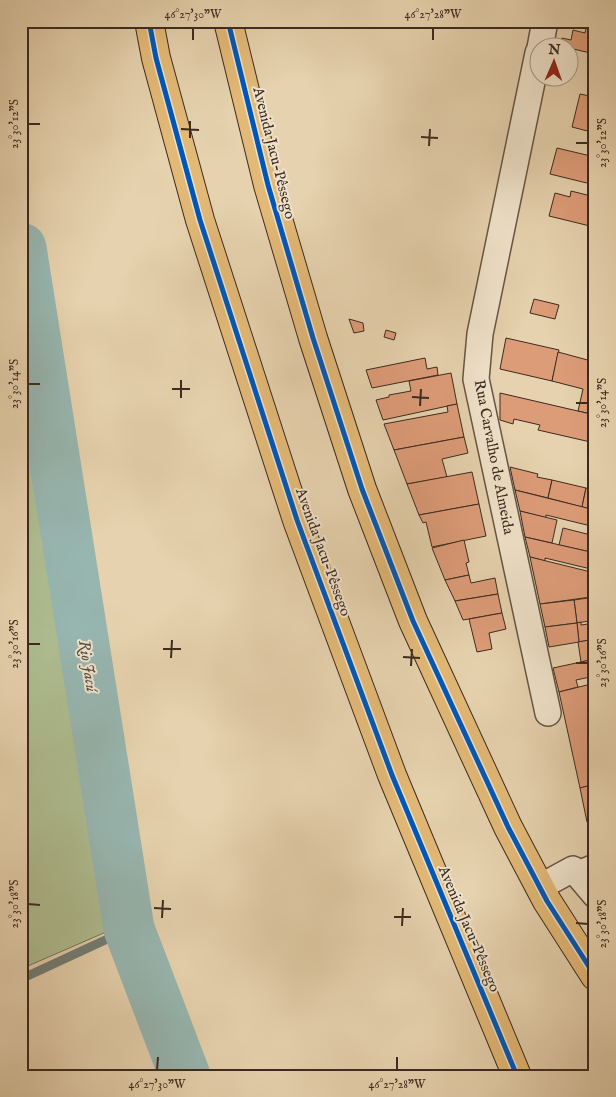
<svg xmlns="http://www.w3.org/2000/svg" width="616" height="1097" font-family="'IM FELL English',serif">
<style>
.green{fill:#aebd90;stroke:#757458}
.lines{fill:none;stroke-linecap:round;stroke-linejoin:round}
.stream{stroke:#737e76;stroke-width:9}
.river{stroke:#97b6b0;stroke-width:51}
.building{fill:#dd9c78;stroke:#3c2a20}
.service-casing{stroke:#665444;stroke-width:15}
.minor-casing{stroke:#665444;stroke-width:28}
.trunk-casing{stroke:#3c2a20;stroke-width:30}
.service{stroke:#efe2ca;stroke-width:12}
.minor{stroke:#efe2ca;stroke-width:25}
.trunk{stroke:#e3b977;stroke-width:28}
.cycleway-casing{stroke:#efe2ca;stroke-width:8}
.cycleway{stroke:#0057b8;stroke-width:5}
.ticks{fill:none;stroke:#3c2a20;stroke-width:2}
.labels{text-anchor:middle;dominant-baseline:central;stroke-width:4;stroke-linejoin:round;paint-order:stroke}
.street-label{font-size:15px;fill:#3c2a20;stroke:#efe2ca}
.water-label{font-size:16px;font-style:italic;fill:#534d44;stroke:#efe2ca}
.neatline{fill:none;stroke:#3c2a20;stroke-width:2}
.ticks-label{font-size:12px;text-anchor:middle;fill:#3c2a20}
</style>
<rect width="100%" height="100%" fill="#e6d2ae"/>
<filter id="stains"><feTurbulence type="fractalNoise" baseFrequency=".004" numOctaves="4"/><feColorMatrix values="0 0 0 0 .2 0 0 0 0 .09 0 0 0 0 .02 0 0 0 .5 -.17"/></filter>
<radialGradient id="worn" r=".72"><stop offset=".6" stop-color="#630" stop-opacity="0"/><stop offset="1" stop-color="#630" stop-opacity=".3"/></radialGradient>
<!-- green -->
<polygon class="green" points="21,395 113,929 21,969"/>
<g class="lines">
<!-- stream -->
<polyline class="stream" points="21,979 129,929"/>
<!-- river -->
<polyline class="river" points="21,248 129,929 185,1076"/>
</g>
<!-- building -->
<g class="building">
<polygon points="587,24 595,26 595,54 560,46 562,38 571,40 573,30 585,33"/>
<polygon points="580,94 595,97 595,133 572,127"/>
<polygon points="557,148 595,157 595,185 550,174"/>
<polygon points="571,191 595,197 595,205 590,226 549,216 555,193 570,197"/>
<polygon points="595,205 595,227 590,226"/>
<polygon points="534,299 559,305 555,319 530,313"/>
<polygon points="349,319 363,323 364,331 354,333"/>
<polygon points="386,330 396,333 394,340 384,337"/>
<polygon points="506,338 559,350 552,381 500,369"/>
<polygon points="558,352 595,362 595,415 578,411 583,389 552,381"/>
<polygon points="425,358 427,369 437,367 438,375 372,388 366,370"/>
<polygon points="451,373 457,404 383,420 376,400 389,397 389,395 411,391 409,381"/>
<polygon points="500,393 595,415 595,443 538,430 540,425 514,419 513,424 500,420"/>
<polygon points="457,404 464,437 394,450 384,424 448,412 447,406"/>
<polygon points="464,437 468,453 442,459 447,477 407,484 394,450"/>
<polygon points="510,467 538,474 537,477 552,480 548,498 515,490"/>
<polygon points="472,472 479,504 419,515 407,484"/>
<polygon points="552,480 586,488 582,507 548,498"/>
<polygon points="586,488 595,490 595,510 582,507"/>
<polygon points="515,490 595,510 595,527 546,515 546,518 520,511"/>
<polygon points="479,504 486,536 432,547 426,522 423,523 419,515"/>
<polygon points="520,511 557,520 552,543 525,537"/>
<polygon points="563,528 595,536 595,553 559,545"/>
<polygon points="525,537 595,553 595,570 545,558 545,561 530,557"/>
<polygon points="464,540 469,562 466,563 469,575 445,580 432,548"/>
<polygon points="530,557 595,573 591,597 540,604"/>
<polygon points="469,575 471,583 495,578 498,594 455,601 445,580"/>
<polygon points="498,594 502,613 463,620 455,601"/>
<polygon points="588,598 589,604 595,603 595,620 577,623 574,600"/>
<polygon points="574,600 577,623 545,627 540,604"/>
<polygon points="502,613 506,629 489,633 492,649 477,652 469,619"/>
<polygon points="581,622 581,625 595,623 595,639 579,642 577,623"/>
<polygon points="577,623 579,642 549,647 545,627"/>
<polygon points="595,639 595,659 581,662 578,642"/>
<polygon points="595,659 595,676 576,680 578,687 559,692 553,668"/>
<polygon points="595,683 595,784 580,788 559,692"/>
<polygon points="595,784 595,820 587,822 580,788"/>
</g>
<g class="lines">
<defs>
<polyline id="service" points="573,869 595,860"/>
<g id="minor">
<polyline points="540,48 545,21"/>
<polyline points="538,53 480,334 476,379 548,713"/>
<polyline points="540,887 573,869 595,895"/>
</g>
<g id="trunk">
<polyline points="149,21 156,58 200,220 297,520 392,775 517,1076"/>
<polyline points="228,21 268,185 313,338 362,489 413,621 508,827 547,901 595,976"/>
</g>
</defs>
<!-- service casing -->
<use href="#service" class="service-casing"/>
<!-- minor casing -->
<use href="#minor" class="minor-casing"/>
<!-- trunk casing -->
<use href="#trunk" class="trunk-casing"/>
<!-- service -->
<use href="#service" class="service"/>
<!-- minor -->
<use href="#minor" class="minor"/>
<!-- trunk -->
<use href="#trunk" class="trunk"/>
<defs>
<g id="cycleway">
<polyline points="149,21 156,58 200,220 297,520 392,775 517,1076"/>
<polyline points="228,21 268,185 313,338 362,489 413,621 508,827 547,901 595,976"/>
</g>
</defs>
<!-- cycleway casing -->
<use href="#cycleway" class="cycleway-casing"/>
<!-- cycleway -->
<use href="#cycleway" class="cycleway"/>
</g>
<!-- ticks -->
<path class="ticks" d="M193,40V28M433,40V28M28,124H40M181,129L199,130M421,137L438,138M190,138V121M576,143H588M429,146L430,129M28,384H40M172,389H190M412,397L429,398M181,398V380M576,403H588M420,406L421,389M28,644H40M163,649H181M403,657L420,658M171,658L172,640M576,663H588M411,666L412,649M28,904L40,905M154,908L171,909M394,917H411M162,918L163,900M576,923L588,924M402,926L403,908M157,1070L158,1057M397,1070V1057"/>
<g class="labels">
<!-- street labels -->
<g class="street-label">
<text transform="translate(274 153) rotate(76)">Avenida Jacu-Pêssego</text>
<text transform="translate(494 457) rotate(79)">Rua Carvalho de Almeida</text>
<text transform="translate(323 552) rotate(70)">Avenida Jacu-Pêssego</text>
<text transform="translate(469 929) rotate(67)">Avenida Jacu-Pêssego</text>
</g>
<!-- water labels -->
<g class="water-label">
<text transform="translate(87 666) rotate(81)">Rio Jacú</text>
</g>
</g>
<!-- margin -->
<rect width="616" height="1097" fill="none" stroke="#e6d2ae" stroke-width="55"/>
<!-- north arrow -->
<g transform="translate(554 62) rotate(2)"><circle r="24" fill="#efe2ca" stroke="#a79886"/>
<path d="M0-4L9 19L0 12L-9 19Z" fill="#8f2418"/>
<text y="-8" font-size="14" font-weight="bold" text-anchor="middle" fill="#3c2a20">N</text>
</g>
<rect x="28" y="28" width="560" height="1042" class="neatline"/>
<g class="ticks-label">
<text x="193" y="18">46°27'30"W</text>
<text x="433" y="18">46°27'28"W</text>
<text transform="translate(14 124) rotate(-90)" y="4">23°30'12"S</text>
<text transform="translate(602 143) rotate(-90)" y="4">23°30'12"S</text>
<text transform="translate(14 384) rotate(-90)" y="4">23°30'14"S</text>
<text transform="translate(602 403) rotate(-90)" y="4">23°30'14"S</text>
<text transform="translate(14 644) rotate(-90)" y="4">23°30'16"S</text>
<text transform="translate(602 663) rotate(-90)" y="4">23°30'16"S</text>
<text transform="translate(14 904) rotate(-90)" y="4">23°30'18"S</text>
<text transform="translate(602 924) rotate(-90)" y="4">23°30'18"S</text>
<text x="157" y="1088">46°27'30"W</text>
<text x="397" y="1088">46°27'28"W</text>
</g>
<rect width="100%" height="100%" filter="url(#stains)"/>
<rect width="100%" height="100%" fill="url(#worn)"/>
</svg>
